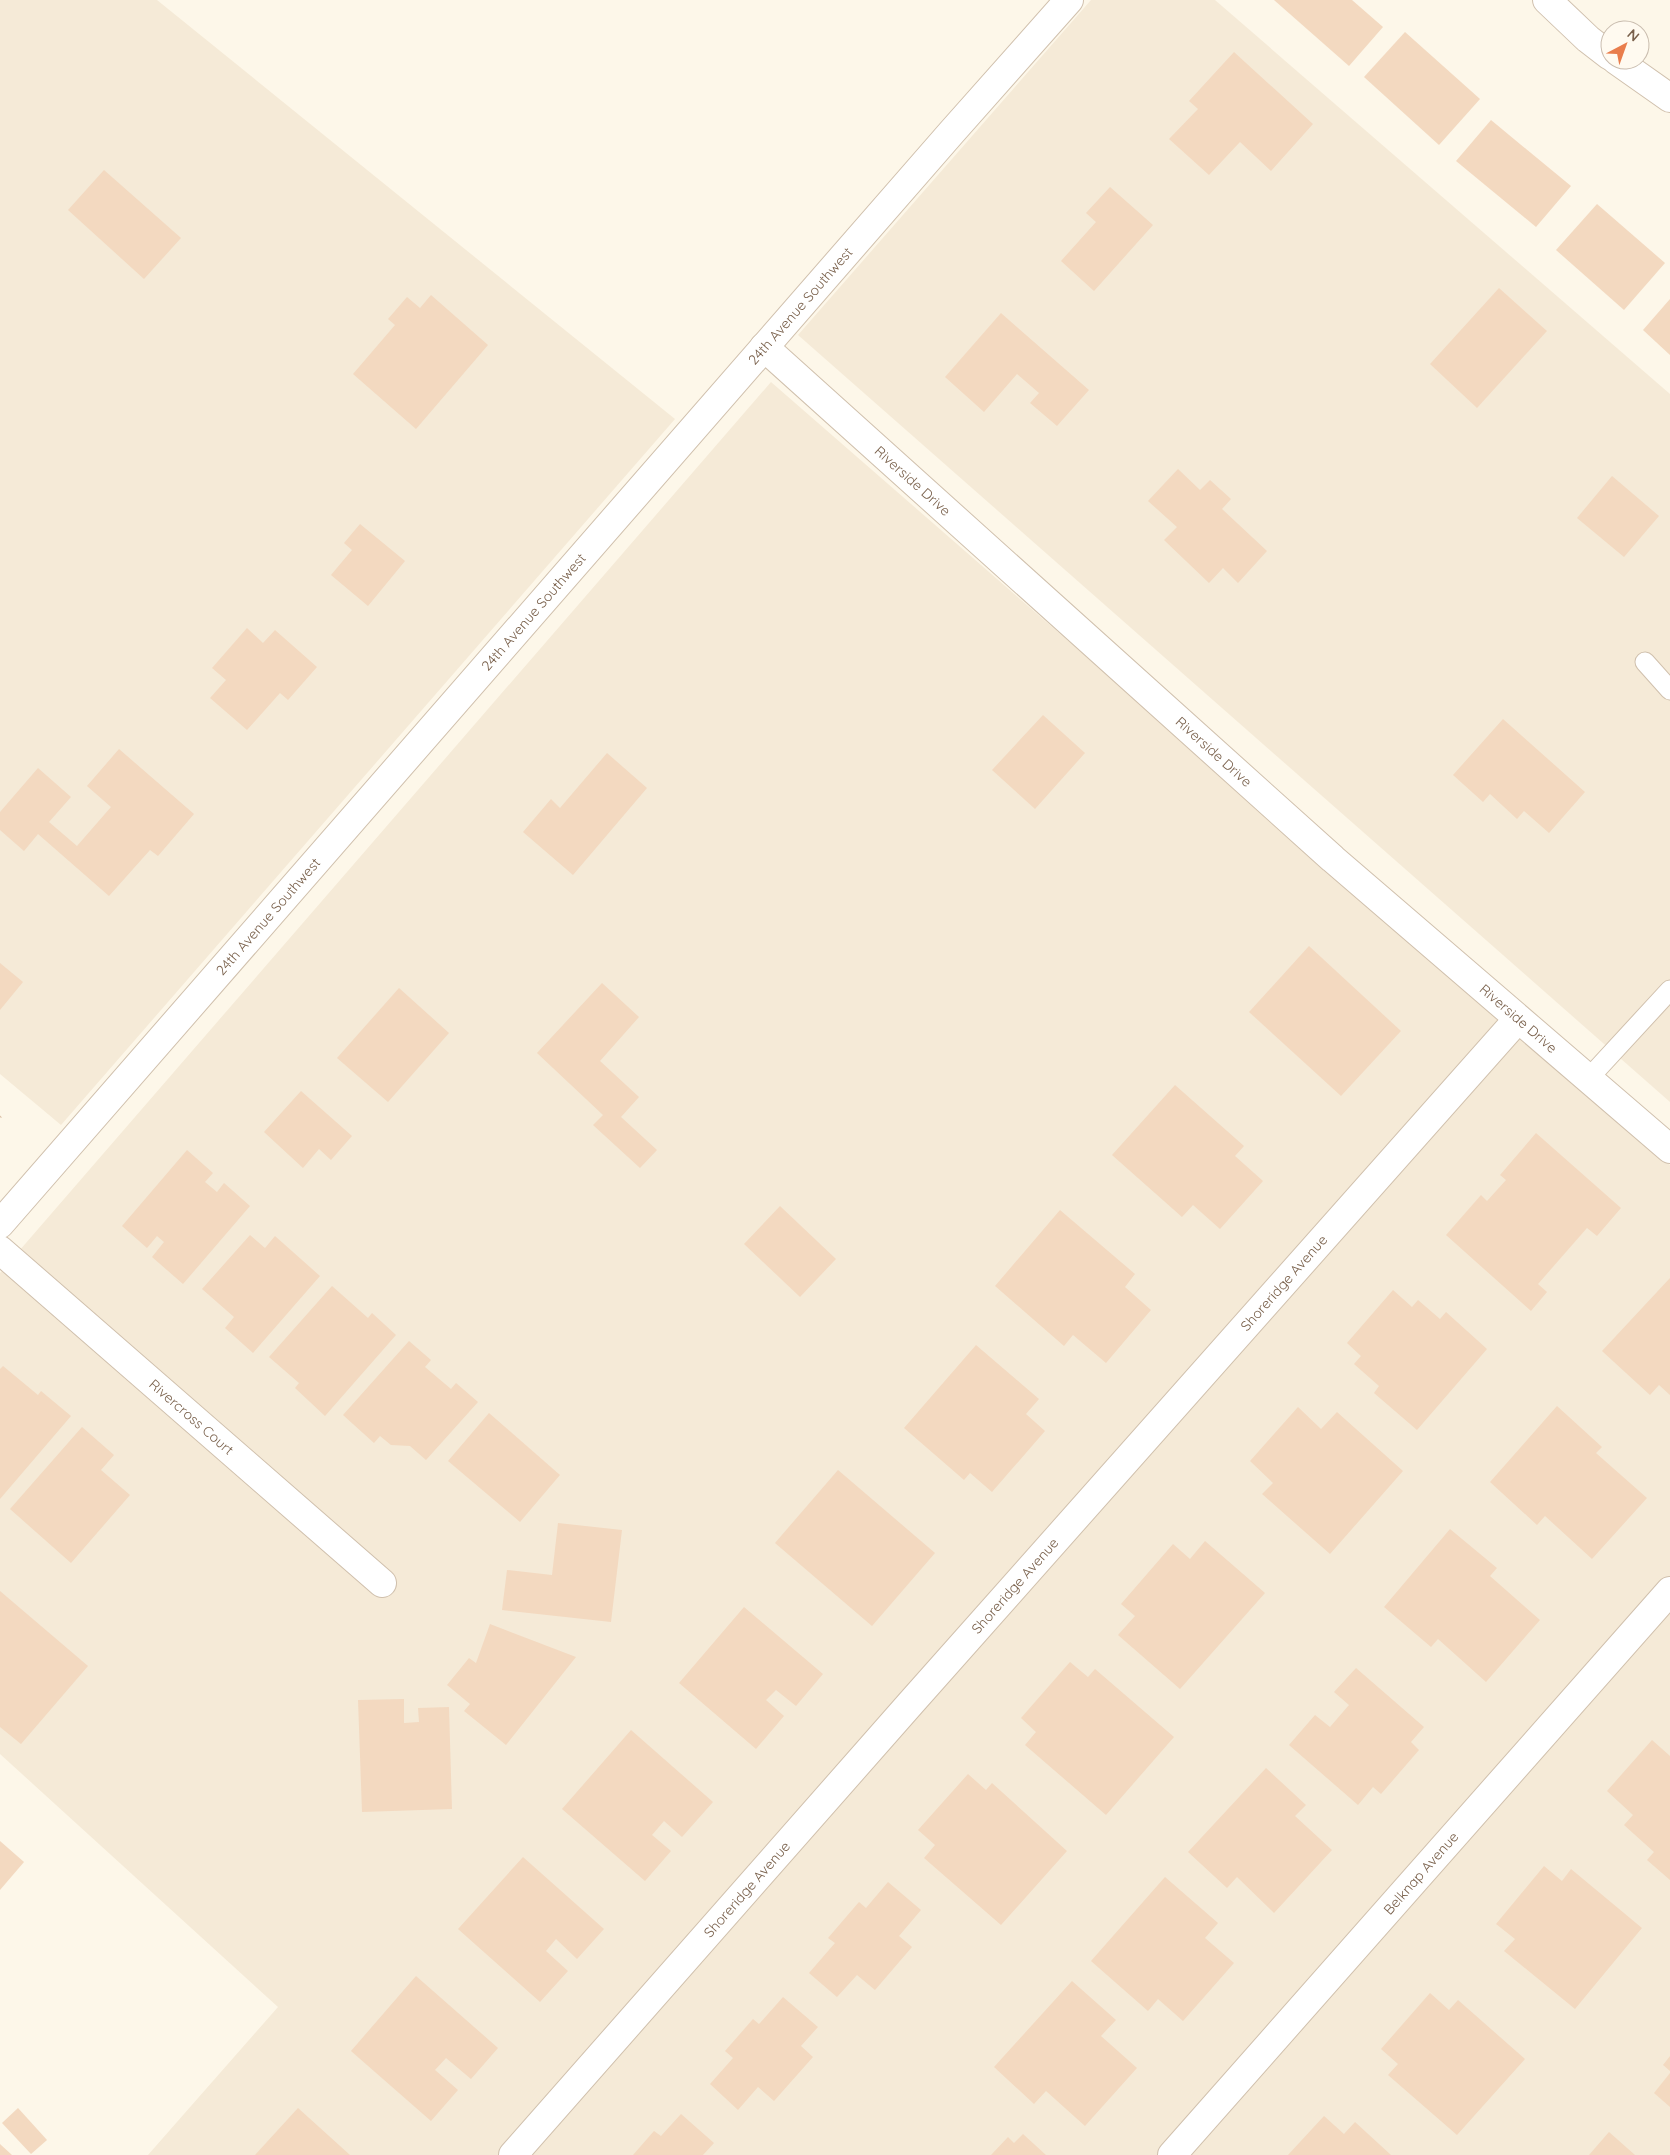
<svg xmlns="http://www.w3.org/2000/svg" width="1670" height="2155" font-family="Quicksand,sans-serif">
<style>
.residential{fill:#f5ead7}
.building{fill:#f3d9c0}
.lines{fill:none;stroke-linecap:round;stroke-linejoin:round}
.lane-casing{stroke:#d0c0ad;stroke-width:21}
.street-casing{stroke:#d0c0ad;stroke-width:30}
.path{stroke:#d9bca2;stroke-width:3;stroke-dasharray:1 4;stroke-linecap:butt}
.lane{stroke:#fff;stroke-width:19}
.street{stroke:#fff;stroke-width:28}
.labels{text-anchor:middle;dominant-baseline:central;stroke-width:4.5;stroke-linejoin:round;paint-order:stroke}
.street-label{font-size:14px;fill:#79604b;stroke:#fffaf0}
</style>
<rect width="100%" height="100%" fill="#fdf7e9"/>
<!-- residential -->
<g class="residential">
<polygon points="0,0 157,0 675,419 61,1125 0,1074"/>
<polygon points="1091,0 1215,0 1670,394 1670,1102 798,335"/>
<polygon points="771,382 1670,1165 1670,2155 148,2155 278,2007 0,1754 0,1273"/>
</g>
<!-- building -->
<g class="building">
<polygon points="1274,0 1352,0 1383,27 1349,66"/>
<polygon points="1405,32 1480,99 1439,145 1364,77"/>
<polygon points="1234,52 1313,124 1271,171 1240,142 1209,175 1169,139 1198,109 1189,101"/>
<polygon points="1491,120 1571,186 1536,227 1456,161"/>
<polygon points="104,170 181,238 144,279 68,210"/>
<polygon points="1110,187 1153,225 1094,291 1061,261 1096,222 1086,213"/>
<polygon points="1597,204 1665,263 1624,310 1556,250"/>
<polygon points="1499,288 1547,331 1477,408 1430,364"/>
<polygon points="431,295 488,345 416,429 353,374 395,325 388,319 407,297 420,308"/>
<polygon points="1670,299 1670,355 1643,330"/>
<polygon points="1001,313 1089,390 1057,426 1030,403 1039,393 1017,374 984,412 945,377"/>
<polygon points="1178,469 1200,490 1210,480 1231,499 1222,509 1267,551 1238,583 1223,568 1209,583 1164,540 1177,527 1148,501"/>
<polygon points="1612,476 1659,516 1624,557 1577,518"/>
<polygon points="360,524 405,561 368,606 331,575 352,550 344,543"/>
<polygon points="247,628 263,643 275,630 317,667 288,700 280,693 247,730 210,698 226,680 212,668"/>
<polygon points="1043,715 1085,753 1035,809 992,770"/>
<polygon points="1503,719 1585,792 1549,833 1524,811 1517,819 1490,794 1483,802 1453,775"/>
<polygon points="119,749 194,814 158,856 150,850 109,896 38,834 24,851 0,830 0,812 38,768 71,797 49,822 77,846 111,807 87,786"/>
<polygon points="607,753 647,788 573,875 523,832 551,799 560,808"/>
<polygon points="1309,946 1401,1031 1341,1096 1249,1012"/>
<polygon points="0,963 23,982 0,1010"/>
<polygon points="602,983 639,1017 600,1061 639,1097 621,1117 657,1150 640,1168 593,1125 603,1115 537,1053"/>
<polygon points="399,988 449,1033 388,1102 337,1058"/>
<polygon points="1175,1085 1244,1146 1235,1156 1263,1181 1220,1229 1193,1205 1182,1217 1112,1155"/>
<polygon points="301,1091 352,1136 331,1160 319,1149 303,1168 264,1132"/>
<polygon points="1536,1133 1621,1208 1597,1236 1587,1228 1538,1284 1547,1292 1531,1311 1446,1235 1481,1195 1487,1201 1506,1180 1500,1175"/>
<polygon points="187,1150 213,1173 205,1182 217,1192 224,1183 250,1206 183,1284 152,1257 164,1242 157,1236 147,1248 122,1226"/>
<polygon points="780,1206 836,1259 800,1297 744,1244"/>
<polygon points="1060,1210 1135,1274 1125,1287 1151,1310 1106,1363 1073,1335 1064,1346 995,1286"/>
<polygon points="250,1235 265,1248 275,1236 320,1276 253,1353 225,1328 234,1317 202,1289"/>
<polygon points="1670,1278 1670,1395 1659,1385 1650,1395 1602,1351"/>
<polygon points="332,1286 368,1318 372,1313 396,1335 325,1416 295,1388 299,1383 269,1357"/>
<polygon points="1393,1290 1412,1307 1418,1300 1440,1319 1446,1312 1487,1349 1417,1430 1374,1393 1379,1386 1354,1364 1361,1356 1347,1343"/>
<polygon points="409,1341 431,1360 425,1367 451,1389 456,1383 478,1402 426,1460 410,1446 391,1445 380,1436 374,1443 343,1415"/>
<polygon points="976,1345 1039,1399 1026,1414 1045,1431 992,1492 970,1473 964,1480 904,1428"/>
<polygon points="3,1366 38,1395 41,1391 71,1416 0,1499 0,1369"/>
<polygon points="1557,1406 1602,1447 1596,1453 1647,1498 1592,1559 1545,1516 1537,1525 1490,1482"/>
<polygon points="1298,1407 1321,1429 1337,1412 1403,1471 1330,1554 1262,1494 1273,1483 1250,1461"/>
<polygon points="489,1413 560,1475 520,1522 448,1461"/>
<polygon points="82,1427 114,1455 101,1470 130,1495 71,1563 10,1509"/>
<polygon points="838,1470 935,1553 872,1626 775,1543"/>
<polygon points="558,1523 622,1530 611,1622 502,1610 507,1570 552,1575"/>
<polygon points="1450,1529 1497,1568 1490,1576 1540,1620 1486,1682 1438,1639 1431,1647 1384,1607"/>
<polygon points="1205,1541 1265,1593 1180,1689 1118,1635 1135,1616 1121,1604 1173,1544 1190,1559"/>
<polygon points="0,1591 88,1666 21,1744 0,1727"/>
<polygon points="744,1607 823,1674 796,1706 776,1690 766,1700 784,1716 756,1749 679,1683"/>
<polygon points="490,1624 576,1657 506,1745 464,1711 470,1704 447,1685 469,1658 476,1663"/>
<polygon points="1070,1662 1088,1677 1095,1669 1174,1737 1106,1815 1025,1745 1036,1732 1021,1718"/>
<polygon points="1356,1668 1424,1727 1411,1742 1419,1750 1381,1794 1373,1787 1358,1805 1289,1745 1315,1715 1330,1727 1349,1705 1334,1692"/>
<polygon points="404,1699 404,1723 419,1722 418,1708 449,1707 452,1809 362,1812 358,1700"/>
<polygon points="631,1730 713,1802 682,1837 664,1821 652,1835 671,1851 645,1881 562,1809"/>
<polygon points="1652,1740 1670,1756 1670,1880 1647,1860 1654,1852 1624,1825 1633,1815 1607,1791"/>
<polygon points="1266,1768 1306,1805 1295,1816 1332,1850 1274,1913 1237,1877 1227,1888 1188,1852"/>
<polygon points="968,1774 986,1790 992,1783 1067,1851 1001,1925 924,1858 935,1845 918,1830"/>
<polygon points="0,1841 24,1862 0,1890"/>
<polygon points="523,1857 604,1929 577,1959 556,1939 546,1951 568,1971 540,2002 458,1929"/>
<polygon points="1544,1866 1562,1881 1571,1869 1642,1928 1575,2009 1504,1951 1515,1939 1496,1924"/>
<polygon points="1165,1877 1218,1923 1205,1938 1234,1963 1183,2021 1158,1999 1148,2011 1091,1961"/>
<polygon points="888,1882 921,1910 899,1936 912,1947 875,1990 857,1975 837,1997 809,1973 835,1943 828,1938 859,1902 866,1908"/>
<polygon points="416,1976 498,2048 471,2079 446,2058 435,2070 458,2090 431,2121 351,2051"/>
<polygon points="1072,1981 1116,2020 1101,2036 1137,2068 1085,2126 1046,2091 1034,2104 994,2067"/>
<polygon points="1430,1993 1449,2010 1458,2000 1525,2059 1457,2135 1388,2075 1398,2064 1381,2049"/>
<polygon points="783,1997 818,2027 801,2046 813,2057 774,2101 758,2087 738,2110 710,2084 733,2058 725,2051 753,2019 759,2024"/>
<polygon points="1670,2056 1670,2071 1663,2065"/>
<polygon points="1670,2073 1670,2107 1654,2093"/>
<polygon points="18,2108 47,2140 31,2154 2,2123"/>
<polygon points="298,2108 350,2155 255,2155"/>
<polygon points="681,2114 714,2143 703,2155 633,2155 654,2131 661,2136"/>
<polygon points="1324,2116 1344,2134 1355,2122 1391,2155 1288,2155"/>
<polygon points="1609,2132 1635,2155 1589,2155"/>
<polygon points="1023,2134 1046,2155 991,2155 1008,2137 1014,2143"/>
<polygon points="0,2144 12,2155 0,2155"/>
</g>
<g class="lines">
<defs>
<g id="lane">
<polyline points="1645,662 1670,690"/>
<polyline points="1588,1079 1670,990"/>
</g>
<g id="street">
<polyline points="1547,0 1588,39 1610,56"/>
<polyline points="1616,60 1670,98"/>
<path id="s1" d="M764,347L1333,859L1670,1149"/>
<path id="s2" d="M0,1224L951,133L1069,0"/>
<path id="s3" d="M0,1250L382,1583"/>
<path id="s4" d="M513,2155L910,1704L1518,1019"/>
<path id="s5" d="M1172,2155L1670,1591"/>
</g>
</defs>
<!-- lane casing -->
<use href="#lane" class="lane-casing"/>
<!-- street casing -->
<use href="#street" class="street-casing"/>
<!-- path -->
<polyline class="path" points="0,1117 3,1114"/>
<!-- lane -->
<use href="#lane" class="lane"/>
<!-- street -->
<use href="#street" class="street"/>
</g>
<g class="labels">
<!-- street labels -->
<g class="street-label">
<text stroke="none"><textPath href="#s2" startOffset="1218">24th Avenue Southwest</textPath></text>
<text stroke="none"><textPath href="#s1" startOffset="200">Riverside Drive</textPath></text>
<text stroke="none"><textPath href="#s2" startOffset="812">24th Avenue Southwest</textPath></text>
<text stroke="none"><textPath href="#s1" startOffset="605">Riverside Drive</textPath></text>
<text stroke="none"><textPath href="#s2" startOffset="408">24th Avenue Southwest</textPath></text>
<text stroke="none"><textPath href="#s1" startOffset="1010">Riverside Drive</textPath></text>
<text stroke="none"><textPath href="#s4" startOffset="1164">Shoreridge Avenue</textPath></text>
<text stroke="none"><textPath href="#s3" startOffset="254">Rivercross Court</textPath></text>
<text stroke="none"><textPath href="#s4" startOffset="759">Shoreridge Avenue</textPath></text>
<text stroke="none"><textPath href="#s5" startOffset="376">Belknap Avenue</textPath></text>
<text stroke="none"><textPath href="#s4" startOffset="354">Shoreridge Avenue</textPath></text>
</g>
</g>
<!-- north arrow -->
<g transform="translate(1625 45) rotate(41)"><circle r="24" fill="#fffaf0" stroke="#c9bcae"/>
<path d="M0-4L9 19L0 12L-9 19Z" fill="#e97d4c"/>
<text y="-8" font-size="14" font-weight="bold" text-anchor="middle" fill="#79604b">N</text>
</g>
</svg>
